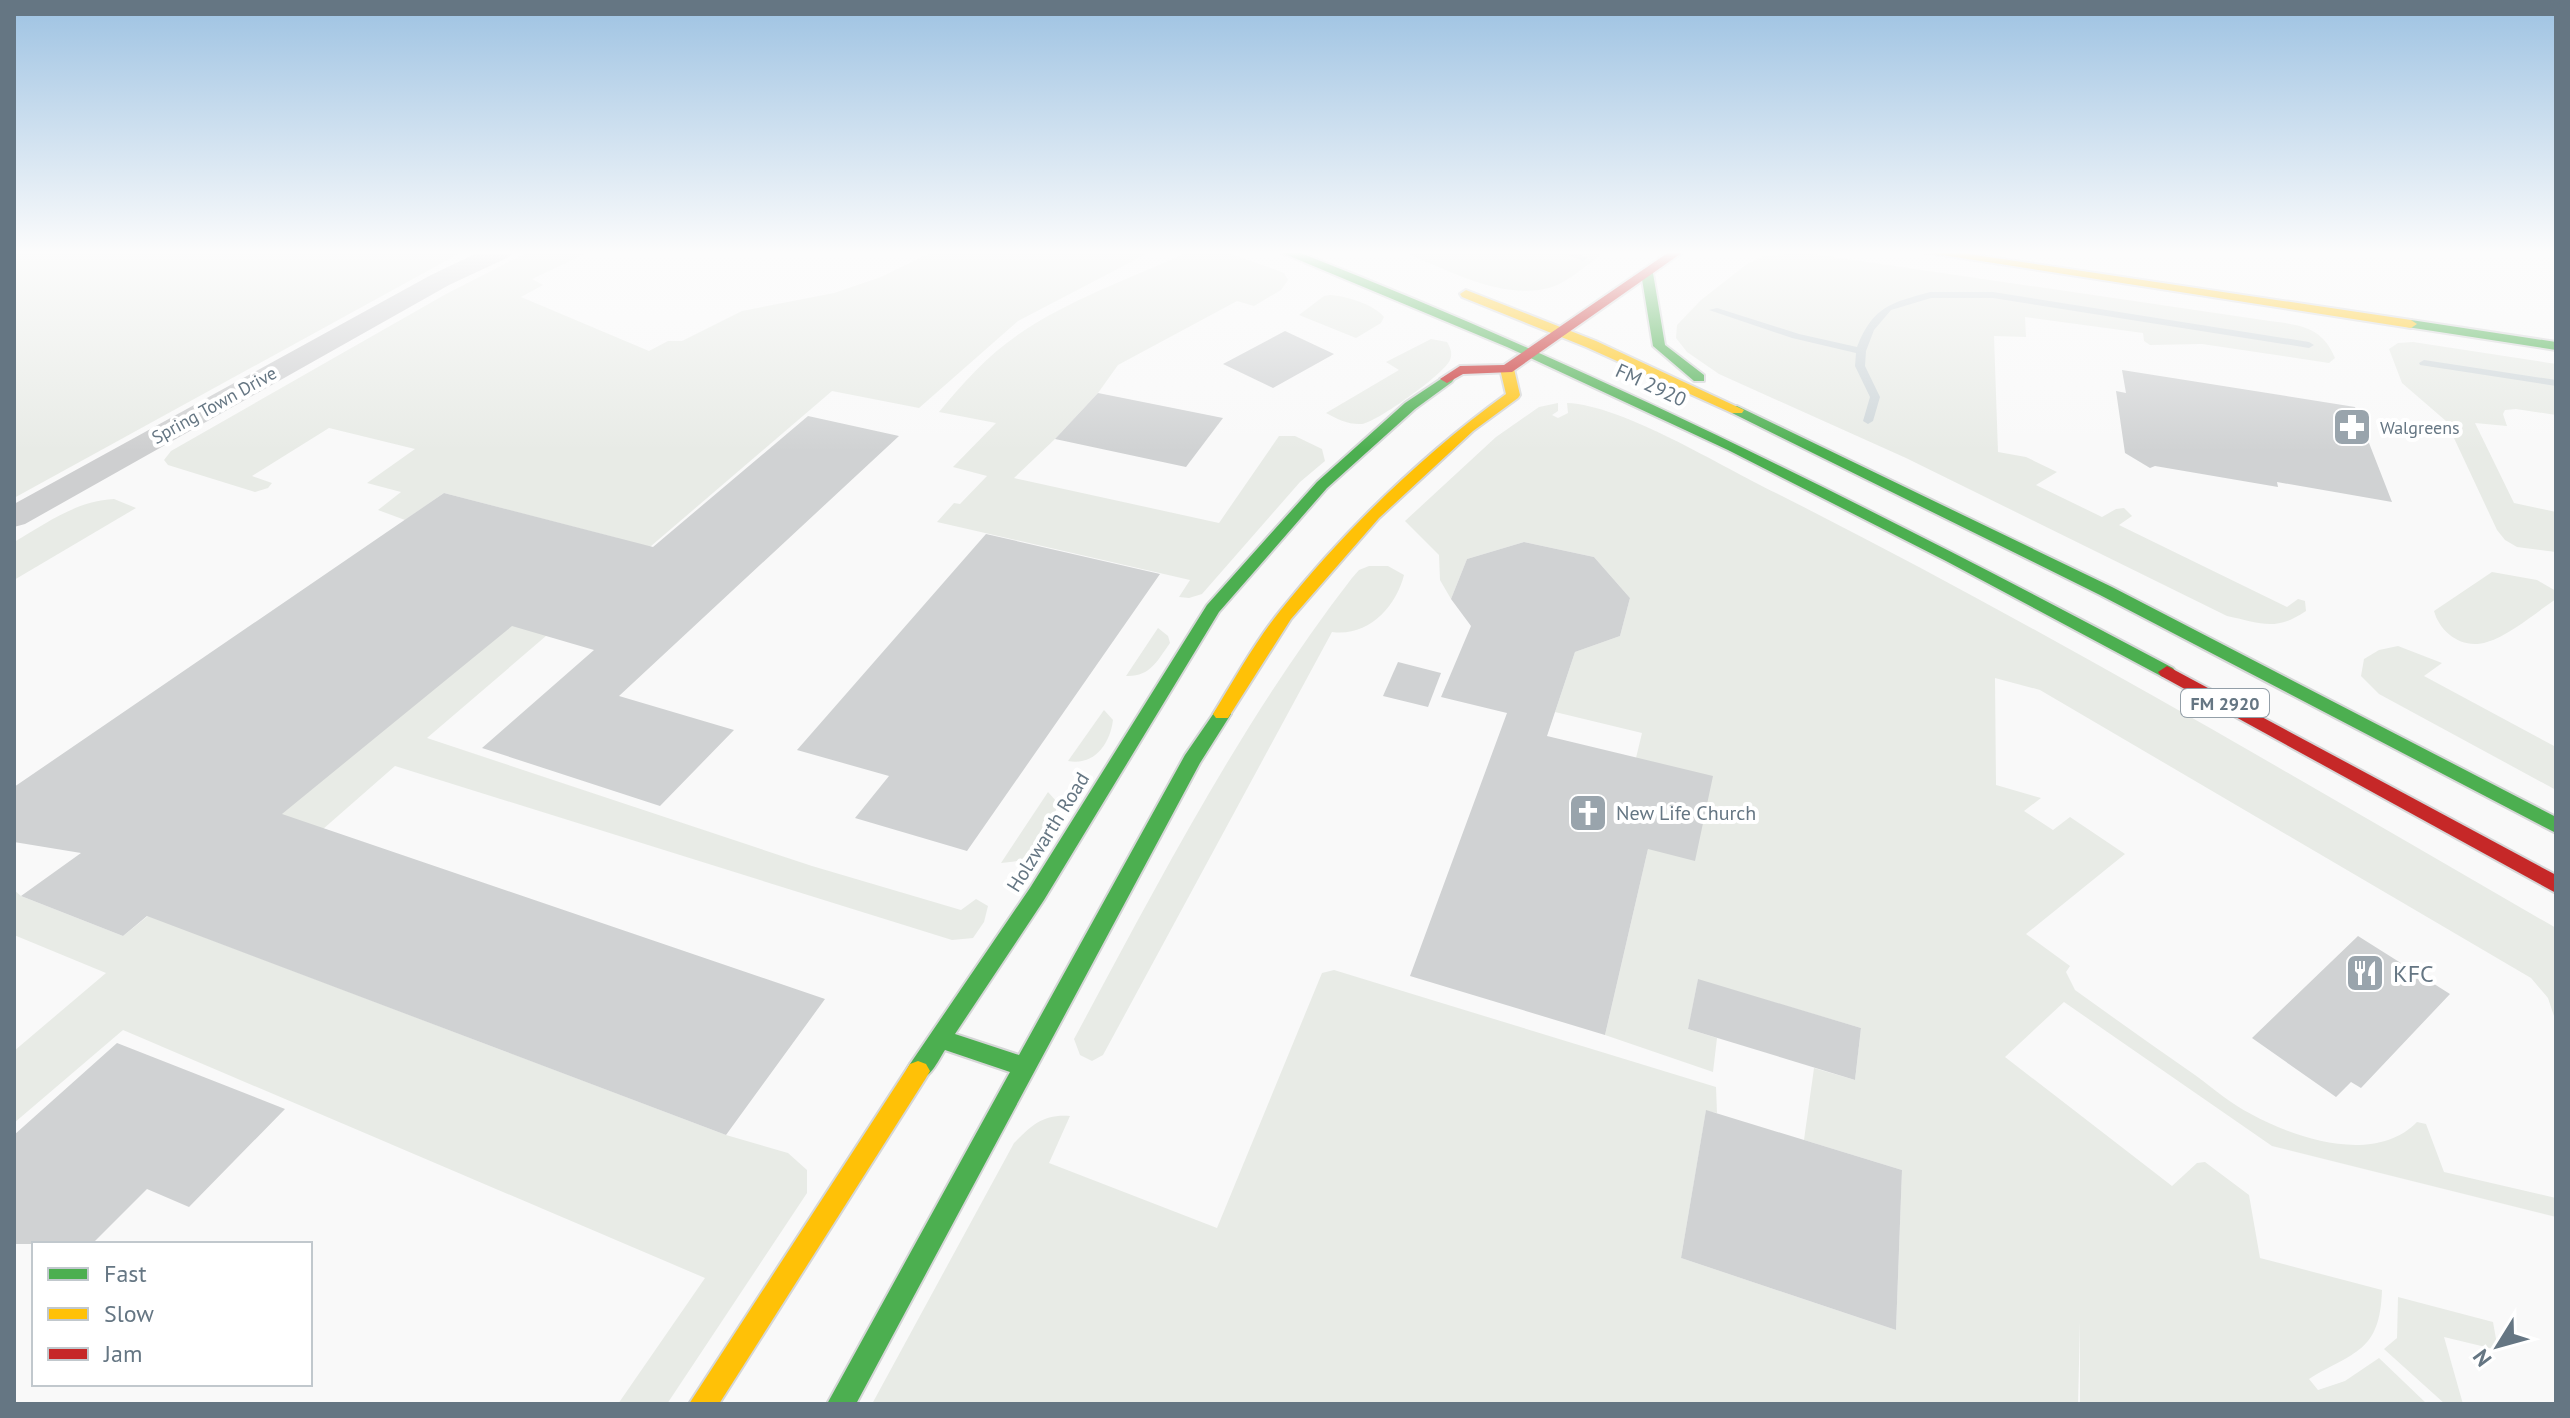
<svg xmlns="http://www.w3.org/2000/svg" width="2570" height="1418" font-family="'PT Sans',sans-serif">
<style>
.green{fill:#e8ebe6}
.lines{fill:none;stroke-linecap:round;stroke-linejoin:round}
.stream{fill:#ced6d9;fill-rule:evenodd}
.building{fill:#d0d2d3}
.fast-casing{stroke:#d5d6d7;stroke-width:4}
.slow-casing{stroke:#d5d6d7;stroke-width:4}
.jam-casing{stroke:#d5d6d7;stroke-width:4}
.street{fill:#cecfd0;fill-rule:evenodd}
.fast{fill:#4caf50;fill-rule:evenodd}
.slow{fill:#ffc107;fill-rule:evenodd}
.jam{fill:#c62828;fill-rule:evenodd}
.labels{text-anchor:middle;dominant-baseline:central;stroke-width:8;stroke-linejoin:round;paint-order:stroke}
.far-street-label{font-size:18px;fill:#657683;stroke:#fff}
.far-poi-label{font-size:18px;fill:#657683;stroke:#fff;text-anchor:start}
.shield{fill:#fff;stroke:#939fa8;stroke-width:2}
.shield-label{font-size:18px;font-weight:bold;fill:#657683}
.street-label{font-size:20px;fill:#657683;stroke:#fff}
.poi-label{font-size:20px;fill:#657683;stroke:#fff;text-anchor:start}
.near-poi-label{font-size:24px;fill:#657683;stroke:#fff;text-anchor:start}
</style>
<rect width="100%" height="100%" fill="#f9f9f9"/>
<!-- green -->
<g class="green">
<polygon points="14,252 462,252 14,498"/>
<polygon points="528,252 589,252 532,279 543,285 521,297 649,351 668,341 682,341 742,311 834,293 881,277 932,252 1150,252 1018,321 919,408 832,391 427,738 812,866 961,910 976,899 988,906 984,922 973,938 952,940 395,766 201,936 726,1135 788,1153 807,1170 807,1193 667,1404 618,1404 705,1278 123,1030 14,1123 14,1051 106,973 14,935 14,890 21,896 123,936 617,538 444,493 405,520 378,510 401,492 367,483 415,449 329,428 252,476 272,483 268,488 255,492 168,465 164,460 171,451 446,294"/>
<path d="M1188,252H1227L1284,273L1288,280L1281,290L1254,306L1237,301L1118,365L1098,393L1055,439L1014,478L1219,523L1279,436H1295L1322,449L1325,461L1300,482L1202,594L1189,598L1179,597L1190,580L937,522L954,503L960,504L987,476L953,467L996,423L939,412C963,383 988,355 1019,334C1070,299 1132,278 1188,252Z"/>
<path d="M1403,252H1604C1589,263 1570,281 1552,287C1503,302 1447,269 1403,252Z"/>
<path d="M1785,254H1813L2263,320C2297,325 2321,324 2335,358L2329,363L2202,344L2150,345L2144,341L2143,333L2025,317L2026,337L1994,336L1998,452L2026,457L2057,472L2036,485L2102,517L2116,509L2124,508L2132,516L2119,525L2287,607L2298,599L2305,601L2306,611C2275,632 2261,623 2227,616L1906,458L1719,374L1687,352L1676,338L1677,325L1701,300L1747,264L1764,256Z"/>
<path d="M1330,295C1346,296 1373,304 1384,317L1381,323L1356,338L1299,315L1324,296Z"/>
<path d="M1431,339L1447,342C1450,347 1453,353 1450,360C1444,374 1377,422 1362,424C1349,425 1337,419 1326,413L1399,370L1386,362Z"/>
<polygon points="2413,342 2556,364 2556,415 2516,409 2505,410 2503,414 2507,426 2475,423 2514,503 2556,512 2556,552 2517,547 2505,540 2497,530 2446,421 2402,383 2389,349 2398,343"/>
<path d="M1558,403V411L1552,415L1558,418L1568,413L1567,403C1623,405 1722,467 1776,493C2042,627 2298,779 2556,928V1022L2548,998L2531,978L2040,690L1995,678L1996,785L2041,798L2024,811L2053,830L2070,817L2125,854L2026,934L2070,966L2066,972L2075,990C2115,1019 2155,1047 2195,1075C2213,1088 2231,1104 2251,1114C2296,1139 2375,1165 2417,1122L2426,1124L2444,1172L2556,1198V1217L2272,1146L2064,1002L2005,1057L2172,1186L2197,1163L2205,1162L2249,1195L2260,1258L2382,1290C2380,1353 2354,1351 2309,1379L2318,1390L2345,1381L2379,1358L2427,1404H2080V1322L2078,1404H872L1014,1143C1032,1125 1043,1114 1070,1116L1049,1163L1217,1228L1322,973L1334,970L1716,1087L1717,1113L1706,1111L1681,1258L1896,1330L1902,1170L1804,1140L1814,1068L1855,1080L1861,1028L1698,980L1688,1029L1717,1038L1713,1072L1605,1035L1648,849L1636,758L1642,733L1555,712L1575,652L1620,636L1630,598L1594,557L1524,542L1467,559L1451,599L1440,580L1439,555L1405,521L1496,437L1539,407Z"/>
<path d="M114,499L136,508L14,580V542C47,523 76,501 114,499Z"/>
<path d="M1369,566H1388L1404,575C1396,607 1368,637 1332,632L1103,1055L1092,1061L1080,1055L1074,1039C1159,881 1242,720 1352,578L1359,570Z"/>
<path d="M2492,572L2537,580L2556,591V599C2535,613 2510,635 2487,642C2463,650 2440,633 2434,611Z"/>
<path d="M1158,628L1168,636L1170,643C1157,661 1150,677 1126,676Z"/>
<polygon points="2398,646 2442,663 2424,676 2556,747 2556,790 2379,694 2361,676 2364,659 2379,650"/>
<path d="M1104,710L1113,720C1110,744 1094,766 1068,761Z"/>
<path d="M1048,792L1057,802C1057,820 1037,852 1020,860C1015,862 1008,862 1001,863Z"/>
<polygon points="2398,1297 2493,1322 2498,1350 2444,1337 2463,1404 2445,1404 2384,1349 2397,1338"/>
</g>
<g class="lines">
<!-- stream -->
<g class="stream">
<polygon points="1561,252 1575,252 1588,258 1583,261"/>
<path d="M1930,292H1993L2309,342L2314,345L2309,348L1993,298H1931L1891,310L1874,330L1866,351L1865,366L1880,397L1873,421L1868,424L1863,421L1870,397L1855,366L1856,353L1792,338L1709,310L1717,308L1799,334L1857,347C1873,306 1891,303 1930,292Z"/>
<polygon points="2424,360 2556,380 2556,386 2420,365 2419,363"/>
</g>
</g>
<!-- building -->
<g class="building">
<polygon points="1285,331 1334,354 1273,388 1223,364"/>
<polygon points="2122,370 2355,407 2392,502 2277,482 2278,487 2155,466 2150,468 2125,453 2116,391 2126,393"/>
<polygon points="1098,393 1223,418 1186,467 1055,439"/>
<polygon points="808,416 899,436 619,696 734,730 660,806 482,748 594,650 512,626 282,814 825,999 726,1135 147,916 123,936 21,896 81,853 14,842 14,787 444,493 653,547"/>
<polygon points="986,534 1160,574 967,851 855,818 889,776 797,750"/>
<polygon points="1524,542 1594,557 1630,598 1620,636 1575,652 1547,736 1713,776 1695,861 1648,849 1605,1035 1410,976 1507,713 1441,697 1471,626 1451,599 1467,559"/>
<polygon points="1398,662 1441,673 1428,707 1383,696"/>
<polygon points="2358,936 2450,994 2361,1088 2351,1082 2336,1097 2252,1038"/>
<polygon points="1698,979 1861,1028 1855,1080 1688,1029"/>
<polygon points="117,1043 285,1109 189,1207 147,1189 92,1244 14,1244 14,1135"/>
<polygon points="1706,1110 1902,1170 1896,1330 1681,1258"/>
</g>
<g class="lines">
<defs>
<g id="fast">
<path d="M1280,252H1298C1600,370 1887,516 2173,668L2176,672L2167,678L2161,676L1946,561L1728,450L1507,347Z"/>
<polygon points="1647,269 1653,273 1665,345 1704,375 1704,381 1694,381 1653,346 1641,273"/>
<polygon points="2411,320 2556,342 2556,350 2407,327 2407,321"/>
<path d="M1447,375L1454,379L1452,382L1415,409L1327,488L1219,612L1044,900L955,1034L1019,1055L1185,755L1216,710H1228L1231,714L1200,763L856,1404H827L1010,1072L945,1050C936,1064 928,1085 910,1078L906,1071L910,1064L1030,888L1207,605L1317,482L1405,403Z"/>
<polygon points="1737,406 2112,587 2556,817 2556,833 2100,595 1732,413 1732,407"/>
</g>
<g id="slow">
<polygon points="1923,252 1955,252 2411,320 2417,324 2411,328"/>
<polygon points="1466,290 1596,341 1744,410 1742,413 1732,413 1586,347 1462,297 1460,294"/>
<path d="M1507,365L1514,369L1520,395L1518,398L1473,431L1379,518L1291,619L1228,718H1216L1213,714C1234,680 1255,642 1280,611C1345,530 1422,455 1506,394L1500,369Z"/>
<polygon points="918,1061 926,1064 930,1071 926,1078 719,1404 689,1404 910,1064"/>
</g>
<g id="jam">
<polygon points="1669,252 1683,252 1512,372 1463,374 1447,383 1440,379 1460,366 1504,365"/>
<polygon points="2167,666 2556,875 2556,893 2161,676 2158,672"/>
</g>
</defs>
<!-- fast casing -->
<use href="#fast" class="fast-casing"/>
<!-- slow casing -->
<use href="#slow" class="slow-casing"/>
<!-- jam casing -->
<use href="#jam" class="jam-casing"/>
<!-- street -->
<polygon class="street" points="479,252 512,252 509,257 449,285 25,524 14,527 14,504 431,275"/>
<!-- fast -->
<use href="#fast" class="fast"/>
<!-- slow -->
<use href="#slow" class="slow"/>
<!-- jam -->
<use href="#jam" class="jam"/>
</g>
<!-- sky -->
<linearGradient id="sky" x2="0" y2="1"><stop stop-color="#9dc2e2"/><stop offset="0.56" stop-color="#fcfcfc"/><stop offset="1" stop-color="#fcfcfc" stop-opacity="0"/></linearGradient>
<rect width="2570" height="451" fill="url(#sky)"/>
<!-- icons -->
<defs>
<symbol id="pharmacy-square" viewBox="-11 -11 22 22"><rect x="-9" y="-9" width="18" height="18" rx="4" fill="#99a4ac" stroke="#fff"/><path d="M-2-6h4v4h4v4h-4v4h-4v-4h-4v-4h4Z" fill="#fff"/></symbol>
<symbol id="church-square" viewBox="-11 -11 22 22"><rect x="-9" y="-9" width="18" height="18" rx="4" fill="#99a4ac" stroke="#fff"/><path d="M-1.2-6h2.4v3.5h3.3v2.4h-3.3V6h-2.4V-.1h-3.3v-2.4h3.3Z" fill="#fff"/></symbol>
<symbol id="restaurant-square" viewBox="-11 -11 22 22"><rect x="-9" y="-9" width="18" height="18" rx="4" fill="#99a4ac" stroke="#fff"/><path d="M-5-6h1v4h1v-4h1v4h1v-4h1v5L-1.5 .5V6h-2V.5L-5-1ZM5-6V6H3V1.5H1.5Q1.5-4 5-6Z" fill="#fff"/></symbol>
</defs>
<g fill-rule="evenodd">
<use href="#pharmacy-square" x="2330" y="405" width="44" height="44"/>
<use href="#church-square" x="1566" y="791" width="44" height="44"/>
<use href="#restaurant-square" x="2343" y="951" width="44" height="44"/>
</g>
<g class="labels">
<!-- far-street labels -->
<g class="far-street-label">
<text transform="translate(214 405) rotate(-29)">Spring Town Drive</text>
</g>
<!-- far-poi labels -->
<g class="far-poi-label">
<text x="2380" y="427">Walgreens</text>
</g>
<!-- shield labels -->
<rect class="shield" x="2181" y="689" width="88" height="28" rx="6"/>
<g class="shield-label">
<text x="2225" y="703">FM 2920</text>
</g>
<!-- street labels -->
<g class="street-label">
<text transform="translate(1651 385) rotate(25)">FM 2920</text>
<text transform="translate(1048 832) rotate(-58)">Holzwarth Road</text>
</g>
<!-- poi labels -->
<g class="poi-label">
<text x="1616" y="813">New Life Church</text>
</g>
<!-- near-poi labels -->
<g class="near-poi-label">
<text x="2393" y="973">KFC</text>
</g>
</g>
<!-- border -->
<rect width="2570" height="1418" fill="none" stroke="#657683" stroke-width="32"/>
<!-- legend -->
<rect x="32" y="1242" width="280" height="144" fill="#ffffff" stroke="#c1c8cd" stroke-width="2"/>
<rect x="48" y="1268" width="40" height="12" fill="#4caf50" stroke="#c1c8cd" stroke-width="2"/>
<text x="104" y="1282" font-size="24" fill="#657683">Fast</text>
<rect x="48" y="1308" width="40" height="12" fill="#ffc107" stroke="#c1c8cd" stroke-width="2"/>
<text x="104" y="1322" font-size="24" fill="#657683">Slow</text>
<rect x="48" y="1348" width="40" height="12" fill="#c62828" stroke="#c1c8cd" stroke-width="2"/>
<text x="104" y="1362" font-size="24" fill="#657683">Jam</text>
<!-- north arrow -->
<g transform="translate(2498 1346) rotate(233)" stroke="#ffffff" stroke-width="6" paint-order="stroke">
<path d="M0-6L14 30L0 20L-14 30Z" fill="#657683"/>
<text y="-12" font-size="22" font-weight="bold" text-anchor="middle" fill="#657683">N</text>
</g>
</svg>
